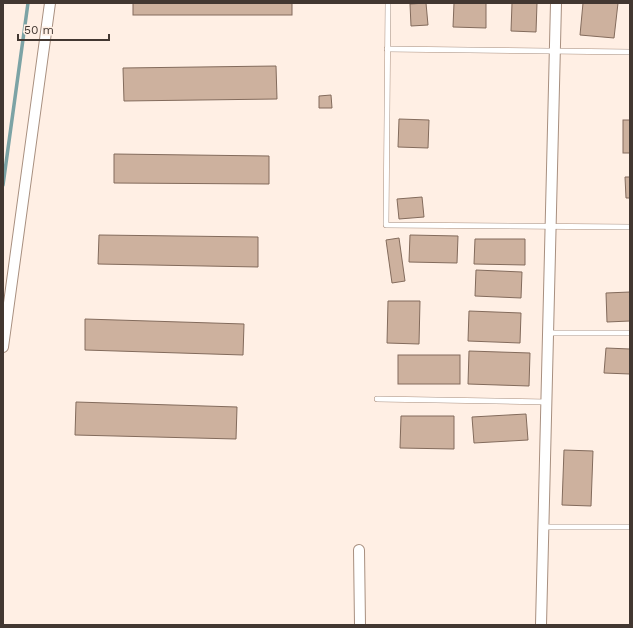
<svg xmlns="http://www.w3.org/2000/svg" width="633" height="628" font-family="'Work Sans',sans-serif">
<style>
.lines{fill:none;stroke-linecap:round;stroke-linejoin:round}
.stream{stroke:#7ca3a5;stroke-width:3.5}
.building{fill:#cdb19e;stroke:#836b5c}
.service-casing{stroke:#a88f7f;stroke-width:6}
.minor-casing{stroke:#a88f7f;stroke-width:12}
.service{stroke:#fff;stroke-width:5}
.minor{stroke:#fff;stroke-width:10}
</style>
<rect width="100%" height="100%" fill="#ffefe4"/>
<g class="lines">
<!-- stream -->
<polyline class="stream" points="3,185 28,3"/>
</g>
<!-- building -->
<g class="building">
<rect x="133" y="3" width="159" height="12"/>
<polygon points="426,3 428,25 411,26 410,4"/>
<polygon points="454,3 486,3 486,28 453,27"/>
<polygon points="512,3 537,3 536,32 511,31"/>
<polygon points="583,3 618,3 614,38 580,35"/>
<polygon points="276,66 277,99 124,101 123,68"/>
<polygon points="331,95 332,108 319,108 319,96"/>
<polygon points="399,119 429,120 428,148 398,147"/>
<rect x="623" y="120" width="7" height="33"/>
<polygon points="114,154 269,156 269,184 114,183"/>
<polygon points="625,177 630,177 630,198 626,198"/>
<polygon points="422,197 424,217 399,219 397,199"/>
<polygon points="99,235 258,237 258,267 98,264"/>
<polygon points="410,235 458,236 457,263 409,262"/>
<polygon points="399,238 405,281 392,283 386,240"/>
<polygon points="475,239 525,239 525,265 474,264"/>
<polygon points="476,270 522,272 521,298 475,296"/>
<polygon points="630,292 630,321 607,322 606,293"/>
<polygon points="388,301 420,301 419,344 387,343"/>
<polygon points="469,311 521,313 520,343 468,341"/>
<polygon points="85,319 244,324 243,355 85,350"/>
<polygon points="606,348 630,349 630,374 604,373"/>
<polygon points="469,351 530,353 529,386 468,384"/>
<rect x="398" y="355" width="62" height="29"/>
<polygon points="76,402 237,407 236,439 75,435"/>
<polygon points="526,414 528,440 474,443 472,417"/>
<polygon points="401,416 454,416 454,449 400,448"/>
<polygon points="564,450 593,451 591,506 562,505"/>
</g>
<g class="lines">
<defs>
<g id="service">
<polyline points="388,3 386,225 630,227"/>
<polyline points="387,49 630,52"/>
<polyline points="548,333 630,333"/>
<polyline points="377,399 547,402"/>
<polyline points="544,527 630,527"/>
</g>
<g id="minor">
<polyline points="3,347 50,3"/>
<polyline points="359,550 360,625"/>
<polyline points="541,625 556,3"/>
</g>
</defs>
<!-- service casing -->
<use href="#service" class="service-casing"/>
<!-- minor casing -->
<use href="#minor" class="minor-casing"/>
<!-- service -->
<use href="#service" class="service"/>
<!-- minor -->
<use href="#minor" class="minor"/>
</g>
<!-- border -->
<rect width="633" height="628" fill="none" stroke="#423731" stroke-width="8"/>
<!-- scale -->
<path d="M18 34v6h91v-6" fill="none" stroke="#423731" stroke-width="2"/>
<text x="24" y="34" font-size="12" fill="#423731" stroke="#ffefe4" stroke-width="3" paint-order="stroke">50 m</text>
</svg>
